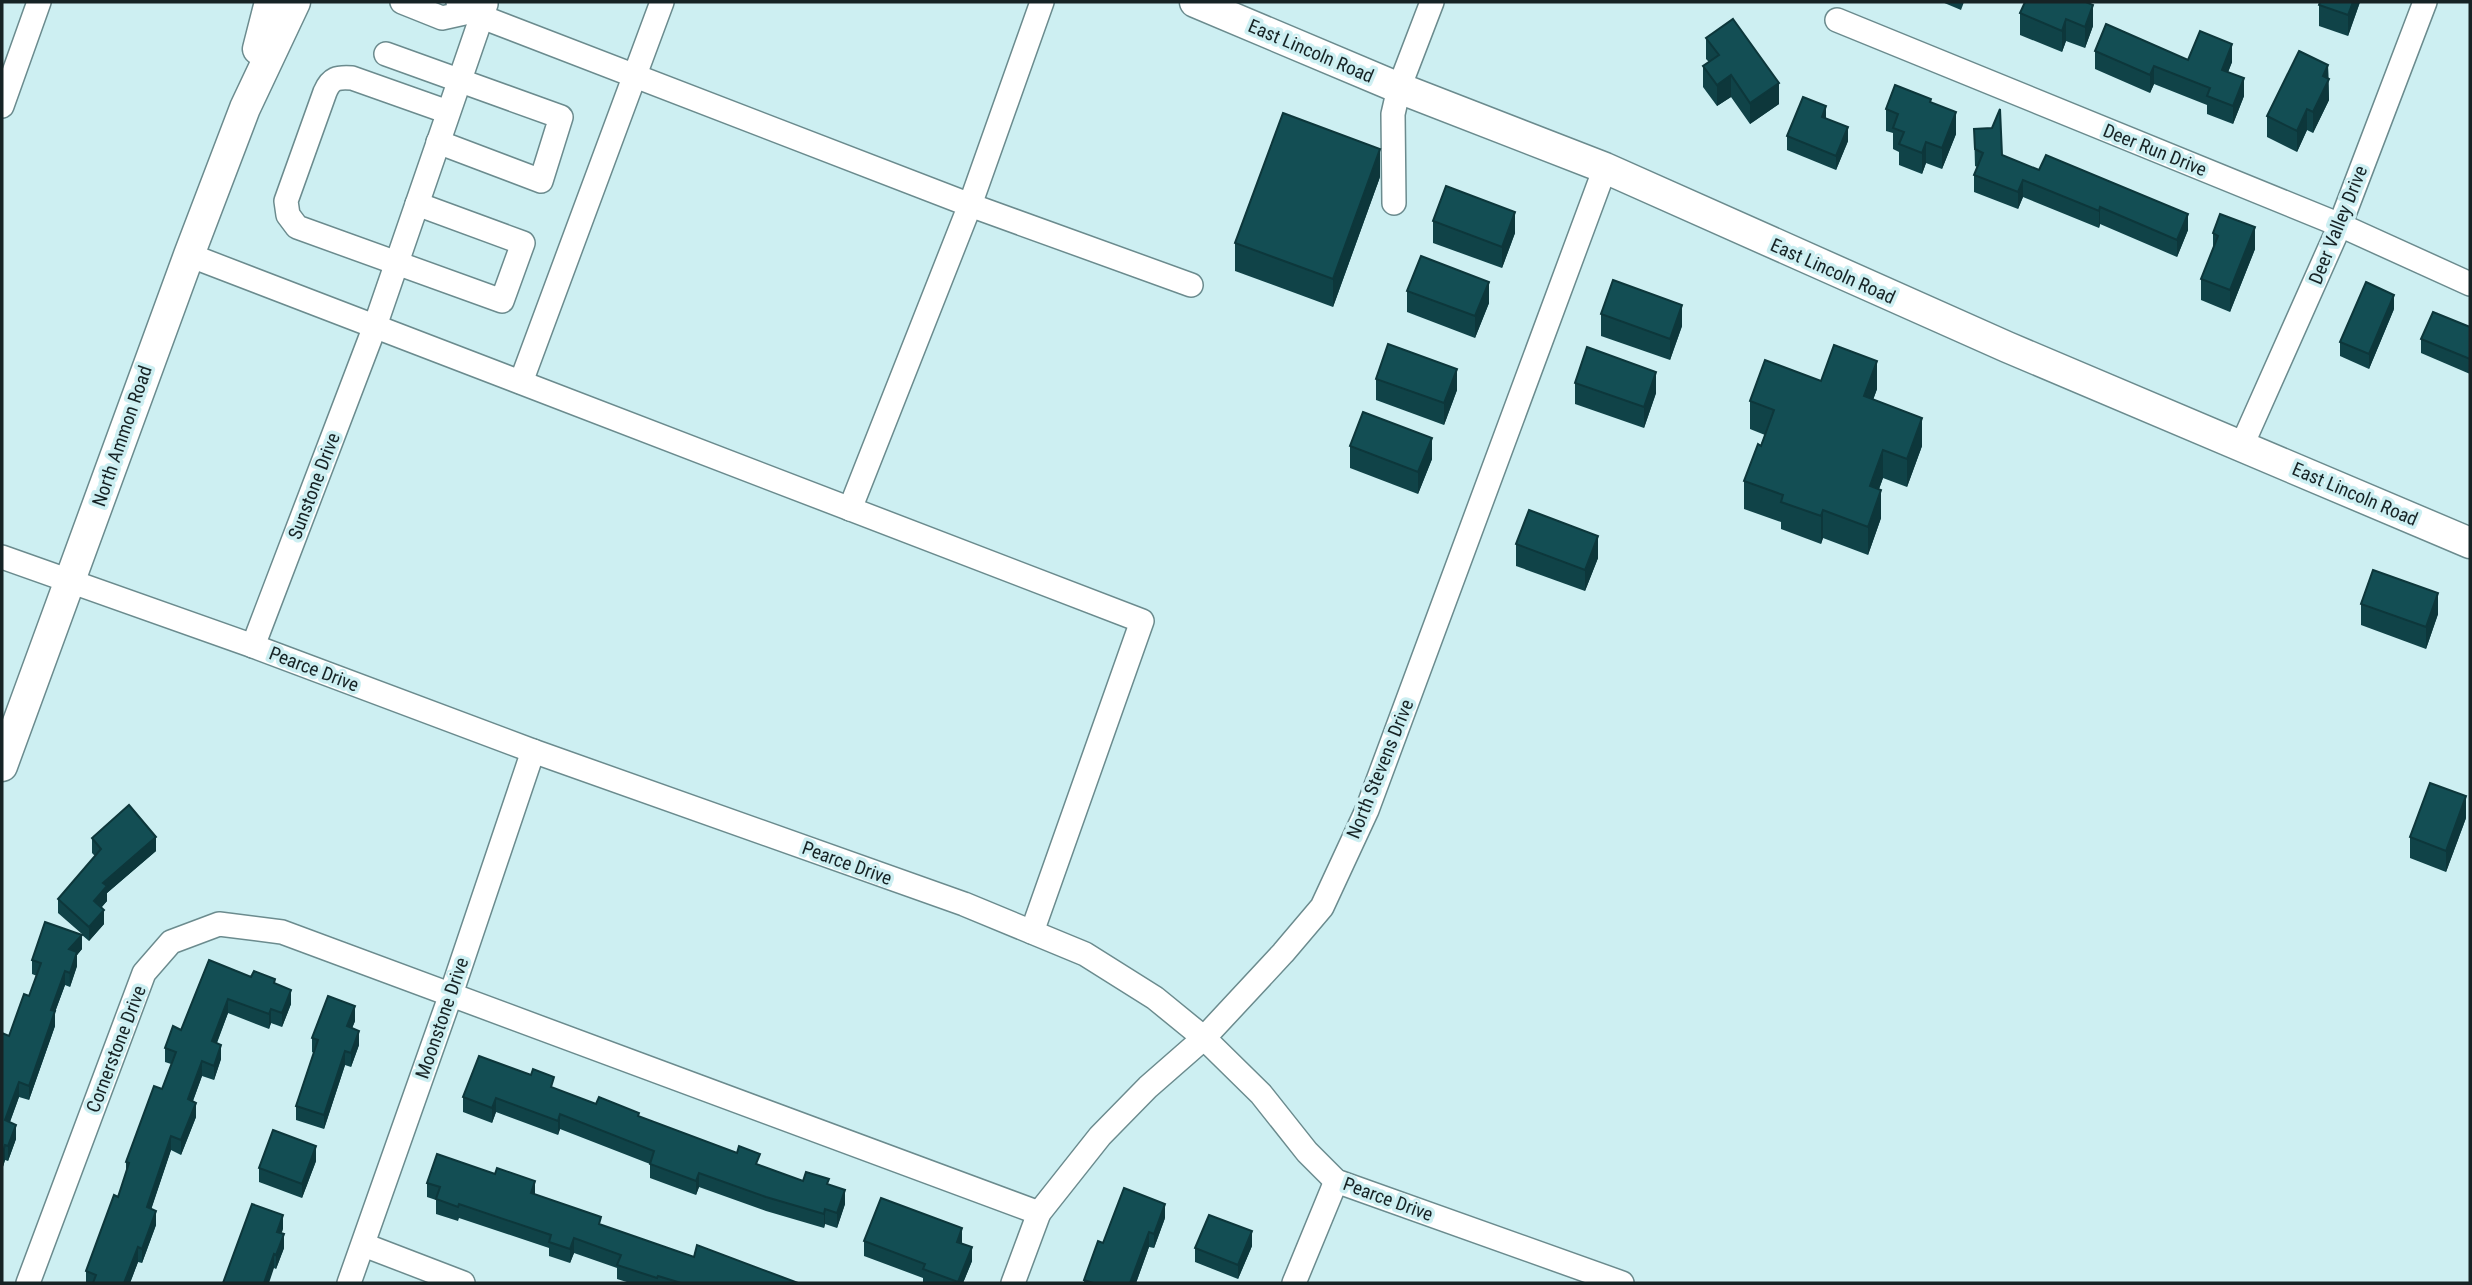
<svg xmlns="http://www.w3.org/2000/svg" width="2472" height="1285" font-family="'Roboto Condensed',sans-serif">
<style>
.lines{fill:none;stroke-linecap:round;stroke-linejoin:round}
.minor-casing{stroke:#6b8b8e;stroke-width:26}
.major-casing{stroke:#6b8b8e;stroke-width:33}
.minor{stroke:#fff;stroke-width:23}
.major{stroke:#fff;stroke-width:30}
.wall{fill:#104348}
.shaded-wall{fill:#0d373b}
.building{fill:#134e54;stroke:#0d373b;stroke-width:2}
.labels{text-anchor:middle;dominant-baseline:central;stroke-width:7;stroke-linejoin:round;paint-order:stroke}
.street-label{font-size:19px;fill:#162325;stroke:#cdeff2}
</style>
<rect width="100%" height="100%" fill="#cdeff2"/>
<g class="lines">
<defs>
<g id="minor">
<polyline points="402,2 442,18 469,12"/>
<polyline points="458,2 469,12 970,205 850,509"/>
<polyline points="1042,2 970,205 1191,285"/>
<polyline points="1837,20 2340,225 2470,284"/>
<polyline points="386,54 561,117 541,181 438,142"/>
<polyline points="2,106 39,2"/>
<polyline points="1394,203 1393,114 1399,88 1432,2"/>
<path d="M417,204L523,243L502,301L297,227L288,215L286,201L325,92C331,78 337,77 352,78L448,112"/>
<polyline points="189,255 1142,621 1032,932"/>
<polyline points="521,382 662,2"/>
<polyline points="2242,445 2340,225 2425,2"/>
<polyline points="2,557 253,646 533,751 964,904 1085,954 1155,998 1204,1038 1261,1094 1307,1152 1336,1181 1622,1283"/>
<polyline points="253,646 375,326 486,4"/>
<polyline points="364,1245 463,1283"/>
<polyline points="28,1283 144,973 171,942 219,924 282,932 1039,1213"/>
<polyline points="349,1283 451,994 533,751"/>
<polyline points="1013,1283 1039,1213 1100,1136 1148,1087 1204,1038 1283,953 1322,907 1367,810 1605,168"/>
<polyline points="1294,1283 1336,1181"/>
</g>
<g id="major">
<polyline points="1195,2 1399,88 1605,168 2007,347 2470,543"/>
<polyline points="258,49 270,2"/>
<polyline points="2,766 189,255 245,108 295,2"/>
</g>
</defs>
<!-- minor casing -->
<use href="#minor" class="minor-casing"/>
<!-- major casing -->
<use href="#major" class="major-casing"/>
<!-- minor -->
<use href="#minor" class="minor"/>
<!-- major -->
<use href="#major" class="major"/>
</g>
<!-- wall -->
<g class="wall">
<polygon points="1942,2 1964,2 1961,10"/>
<polygon points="2025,2 2093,26 2085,48 2066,41 2062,52 2020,35 2020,13"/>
<polygon points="2360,2 2348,36 2319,26 2319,5"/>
<polygon points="1706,38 1779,104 1750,124 1731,97 1717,106 1703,87 1703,66 1709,62 1706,59"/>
<polygon points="2095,51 2188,60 2232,62 2228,72 2244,96 2233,124 2207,114 2207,105 2154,84 2150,93 2095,69"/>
<polygon points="2328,65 2329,100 2313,133 2307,130 2297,152 2267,137 2267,116"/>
<polygon points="1931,103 1956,134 1942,169 1926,163 1922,174 1899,165 1899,152 1893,149 1893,133 1886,131 1886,109"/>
<polygon points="1826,118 1848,141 1836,170 1787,150 1787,136"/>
<polygon points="1974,129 2002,155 2188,230 2177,257 2100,224 2099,228 2023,197 2018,209 1974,192 1974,175 1977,167 1975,166"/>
<polygon points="1380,177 1333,307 1235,271 1235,243"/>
<polygon points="1433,221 1515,233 1502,268 1433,243"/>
<polygon points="2213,233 2255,249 2230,312 2201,300 2201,279 2213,248"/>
<polygon points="1407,291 1489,303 1475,338 1407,312"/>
<polygon points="2394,309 2369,369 2340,356 2340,342"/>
<polygon points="1601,314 1682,326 1670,360 1601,336"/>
<polygon points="2470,327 2470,374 2421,353 2421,339"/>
<polygon points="1376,379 1457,390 1444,425 1376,400"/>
<polygon points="1821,381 1877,389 1873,400 1922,446 1907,487 1883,478 1879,489 1881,518 1868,555 1823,538 1821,544 1781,529 1781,522 1744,509 1744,481 1765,435 1750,429 1750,401"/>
<polygon points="1575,383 1656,393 1644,428 1575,404"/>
<polygon points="1350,446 1432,459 1418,494 1350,468"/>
<polygon points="1516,544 1598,558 1585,591 1516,566"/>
<polygon points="2361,604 2438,614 2426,649 2361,625"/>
<polygon points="2466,818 2446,872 2410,858 2410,837"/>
<polygon points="92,838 156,851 107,893 107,901 102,907 104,924 89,941 82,935 82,949 77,955 77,966 70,987 65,985 55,1012 55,1026 29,1100 19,1097 10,1122 16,1139 8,1161 5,1160 2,1170 2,1033 9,1036 29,996 37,976 32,974 32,960 82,934 58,913 58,899 95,856 92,853"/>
<polygon points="251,977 275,984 291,1004 282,1027 271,1023 269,1029 228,1013 217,1043 221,1059 214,1080 202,1076 193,1101 196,1117 181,1155 171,1150 151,1209 156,1225 142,1263 138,1262 130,1283 86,1283 86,1271 118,1197 126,1174 126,1162 162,1089 171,1064 165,1062 165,1048 181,1030"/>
<polygon points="355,1021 352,1028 359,1045 351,1067 345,1065 324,1129 296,1120 296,1106 314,1053 312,1052 312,1038"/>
<polygon points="554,1089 596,1104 639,1116 760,1165 803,1181 829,1185 845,1204 837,1228 825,1224 824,1228 766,1211 699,1187 696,1195 650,1178 650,1164 560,1129 558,1135 496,1112 492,1123 463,1112 463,1097"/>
<polygon points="316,1161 302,1198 259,1182 259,1168"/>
<polygon points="427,1183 535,1195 601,1225 694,1257 798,1283 630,1283 617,1279 617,1268 574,1253 570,1263 549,1256 549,1248 459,1218 458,1221 436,1214 436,1200 427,1197"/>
<polygon points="1165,1218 1154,1248 1149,1247 1136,1283 1084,1283 1084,1280"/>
<polygon points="283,1229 281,1233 284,1248 276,1269 274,1268 223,1283"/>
<polygon points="864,1241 962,1243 972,1261 963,1283 923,1283 923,1278 864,1256"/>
<polygon points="1252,1246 1238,1279 1195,1262 1195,1248"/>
</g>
<!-- shaded-wall -->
<g class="shaded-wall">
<polygon points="2353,2 2360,2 2348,36 2348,15"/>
<polygon points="2093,5 2093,26 2085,48 2085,27"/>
<polygon points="2066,19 2066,41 2062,52 2062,31"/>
<polygon points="2232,44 2232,62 2222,88 2222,70"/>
<polygon points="2328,65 2329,100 2313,133 2313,112 2323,76"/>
<polygon points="2154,66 2154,84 2150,93 2150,75"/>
<polygon points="1731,75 1731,97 1717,106 1717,85"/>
<polygon points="2244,78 2244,96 2233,124 2233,106"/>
<polygon points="1779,83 1779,104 1750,124 1750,103"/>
<polygon points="1826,106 1826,120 1822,117"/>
<polygon points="2307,109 2307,130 2297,152 2297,131"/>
<polygon points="1956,112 1956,134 1942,169 1942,148"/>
<polygon points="1848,127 1848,141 1836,170 1836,156"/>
<polygon points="1926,142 1926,163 1922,174 1922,153"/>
<polygon points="1380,149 1380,177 1333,307 1333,279"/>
<polygon points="2023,180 2023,197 2018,209 2018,192"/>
<polygon points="2100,207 2100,224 2099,228 2099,211"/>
<polygon points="1515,212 1515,233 1502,268 1502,247"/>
<polygon points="2188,214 2188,230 2177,257 2177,240"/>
<polygon points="2255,227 2255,249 2230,312 2230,290"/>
<polygon points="1489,282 1489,303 1475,338 1475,316"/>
<polygon points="2394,295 2394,309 2369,369 2369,354"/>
<polygon points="1682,305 1682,326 1670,360 1670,339"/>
<polygon points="1877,361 1877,389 1864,424 1864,396"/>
<polygon points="1457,369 1457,390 1444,425 1444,403"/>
<polygon points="1656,372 1656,393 1644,428 1644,407"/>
<polygon points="1922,418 1922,446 1907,487 1907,459"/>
<polygon points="1432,438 1432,459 1418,494 1418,472"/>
<polygon points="1883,450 1883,478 1870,514 1870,486"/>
<polygon points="1881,490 1881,518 1868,555 1868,527"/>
<polygon points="1823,510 1823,538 1821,544 1821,516"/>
<polygon points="1598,536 1598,558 1585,591 1585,570"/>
<polygon points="2438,593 2438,614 2426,649 2426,627"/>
<polygon points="2466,796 2466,818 2446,872 2446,851"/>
<polygon points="156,837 156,851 107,893 107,901 94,915 94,901 103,883"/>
<polygon points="104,910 104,924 89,941 89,927"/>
<polygon points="82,935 82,949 77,955 77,966 70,987 69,949"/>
<polygon points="65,971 65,985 55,1012 55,1026 29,1100 29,1086 51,1010"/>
<polygon points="291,990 291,1004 282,1027 282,1013"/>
<polygon points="228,999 228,1013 212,1055 212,1041"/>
<polygon points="355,1006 355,1021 347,1041 347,1026"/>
<polygon points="271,1009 271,1023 269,1029 269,1014"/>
<polygon points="359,1031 359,1045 351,1067 351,1053"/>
<polygon points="221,1045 221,1059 214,1080 214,1066"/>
<polygon points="345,1051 345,1065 324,1129 324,1115"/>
<polygon points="202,1061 202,1076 188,1114 188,1099"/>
<polygon points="19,1082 19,1097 5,1135 5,1120"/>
<polygon points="496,1098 496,1112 492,1123 492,1108"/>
<polygon points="196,1103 196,1117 181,1155 181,1140"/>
<polygon points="560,1114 560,1129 558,1135 558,1121"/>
<polygon points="16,1125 16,1139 8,1161 8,1146"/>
<polygon points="171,1136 171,1150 147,1222 147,1207"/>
<polygon points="5,1145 5,1160 2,1170 2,1156"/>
<polygon points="316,1146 316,1161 302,1198 302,1184"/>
<polygon points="699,1173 699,1187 696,1195 696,1181"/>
<polygon points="535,1181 535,1195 531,1193"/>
<polygon points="845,1190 845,1204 837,1228 837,1213"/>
<polygon points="1165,1204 1165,1218 1154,1248 1154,1234"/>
<polygon points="825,1209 825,1224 824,1228 824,1214"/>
<polygon points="156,1211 156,1225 142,1263 142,1249"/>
<polygon points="283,1215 283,1229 277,1246 277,1232"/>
<polygon points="962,1228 962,1243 957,1256 957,1242"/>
<polygon points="1252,1231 1252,1246 1238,1279 1238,1265"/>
<polygon points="1149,1232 1149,1247 1136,1283 1130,1283"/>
<polygon points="284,1234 284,1248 276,1269 276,1255"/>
<polygon points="574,1238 574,1253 570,1263 570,1249"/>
<polygon points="138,1247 138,1262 130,1283 124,1283"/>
<polygon points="972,1247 972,1261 963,1283 958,1283"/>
<polygon points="274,1254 274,1268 269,1283 264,1283"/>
</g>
<!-- building -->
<g class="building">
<polygon points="2025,2 2086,2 2093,5 2085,27 2066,19 2062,31 2020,13"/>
<polygon points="2320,2 2353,2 2348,15 2319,5"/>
<polygon points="1733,19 1779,83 1750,103 1731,75 1717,85 1703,66 1719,55 1706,38"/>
<polygon points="2106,24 2188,60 2200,31 2232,44 2222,70 2244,78 2233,106 2207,96 2210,88 2154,66 2150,75 2095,51"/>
<polygon points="2299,51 2328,65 2323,76 2329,79 2313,112 2307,109 2297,131 2267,116"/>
<polygon points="1895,85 1931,99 1930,102 1956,112 1942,148 1926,142 1922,153 1899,144 1904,132 1893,128 1898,114 1886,109"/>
<polygon points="1803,97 1826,106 1822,117 1848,127 1836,156 1787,136"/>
<polygon points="2000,109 2002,155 2039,170 2046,155 2188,214 2177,240 2100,207 2099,211 2023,180 2018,192 1974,175 1983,153 1975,149 1974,129 1992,128"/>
<polygon points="1283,113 1380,149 1333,279 1235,243"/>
<polygon points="1446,186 1515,212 1502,247 1433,221"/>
<polygon points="2220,214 2255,227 2230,290 2201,279 2218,236 2213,233"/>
<polygon points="1421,256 1489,282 1475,316 1407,291"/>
<polygon points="1613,280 1682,305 1670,339 1601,314"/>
<polygon points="2366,282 2394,295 2369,354 2340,342"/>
<polygon points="2433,312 2470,327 2470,359 2421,339"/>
<polygon points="1388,344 1457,369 1444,403 1376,379"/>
<polygon points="1834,345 1877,361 1864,396 1922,418 1907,459 1883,450 1870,486 1881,490 1868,527 1823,510 1821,516 1781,502 1783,495 1744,481 1758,444 1761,446 1774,410 1750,401 1765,360 1821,381"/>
<polygon points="1587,347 1656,372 1644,407 1575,383"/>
<polygon points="1363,412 1432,438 1418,472 1350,446"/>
<polygon points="1529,510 1598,536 1585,570 1516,544"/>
<polygon points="2373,570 2438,593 2426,627 2361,604"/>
<polygon points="2430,783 2466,796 2446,851 2410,837"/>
<polygon points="129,805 156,837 103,883 107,886 94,901 104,910 89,927 58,899 101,849 92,838"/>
<polygon points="45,922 82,935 69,949 77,952 70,973 65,971 51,1010 55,1011 29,1086 19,1082 5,1120 16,1125 8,1146 5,1145 2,1156 2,1033 9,1036 24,994 29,996 41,963 32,960"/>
<polygon points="209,960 251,977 254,971 275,979 274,983 291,990 282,1013 271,1009 269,1014 228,999 212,1041 221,1045 214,1066 202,1061 188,1099 196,1103 181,1140 171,1136 147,1207 156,1211 142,1249 138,1247 124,1283 93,1283 96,1275 86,1271 114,1195 118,1197 129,1163 126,1162 154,1086 162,1089 176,1052 165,1048 173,1026 181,1030"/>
<polygon points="328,996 355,1006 347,1026 359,1031 351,1053 345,1051 324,1115 296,1106 318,1040 312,1038"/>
<polygon points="479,1056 531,1075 533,1069 554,1077 551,1087 596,1104 599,1097 639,1113 638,1116 737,1153 739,1146 760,1154 756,1164 803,1181 806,1172 829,1179 827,1184 845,1190 837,1213 825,1209 824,1214 766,1197 699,1173 696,1181 650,1164 654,1151 560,1114 558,1121 496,1098 492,1108 463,1097"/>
<polygon points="273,1130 316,1146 302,1184 259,1168"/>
<polygon points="437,1154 495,1174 497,1168 535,1181 531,1193 601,1217 599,1224 694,1257 697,1245 798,1283 681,1283 658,1276 657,1278 617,1265 621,1255 574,1238 570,1249 549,1242 551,1235 459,1204 458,1207 436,1199 440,1187 427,1183"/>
<polygon points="1124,1188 1165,1204 1154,1234 1149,1232 1130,1283 1093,1283 1084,1280 1098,1241 1103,1243"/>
<polygon points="881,1198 962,1228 957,1242 972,1247 958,1282 923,1269 925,1264 864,1241"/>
<polygon points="252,1204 283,1215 277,1232 284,1234 276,1255 274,1254 264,1283 223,1283"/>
<polygon points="1209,1215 1252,1231 1238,1265 1195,1248"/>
</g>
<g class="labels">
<!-- street labels -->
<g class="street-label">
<text transform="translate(1311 51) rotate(23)">East Lincoln Road</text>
<text transform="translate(2155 150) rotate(22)">Deer Run Drive</text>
<text transform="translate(2338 225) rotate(-68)">Deer Valley Drive</text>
<text transform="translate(1833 271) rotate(24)">East Lincoln Road</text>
<text transform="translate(122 436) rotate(-71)">North Ammon Road</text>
<text transform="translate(314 486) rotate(-69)">Sunstone Drive</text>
<text transform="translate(2355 494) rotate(23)">East Lincoln Road</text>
<text transform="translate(314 669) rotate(21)">Pearce Drive</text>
<text transform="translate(1380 769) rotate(-68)">North Stevens Drive</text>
<text transform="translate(847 863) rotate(20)">Pearce Drive</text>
<text transform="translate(442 1018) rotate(-71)">Moonstone Drive</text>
<text transform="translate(116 1049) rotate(-69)">Cornerstone Drive</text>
<text transform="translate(1388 1199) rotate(20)">Pearce Drive</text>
</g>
</g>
<!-- border -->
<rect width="2472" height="1285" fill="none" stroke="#162325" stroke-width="7"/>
</svg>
